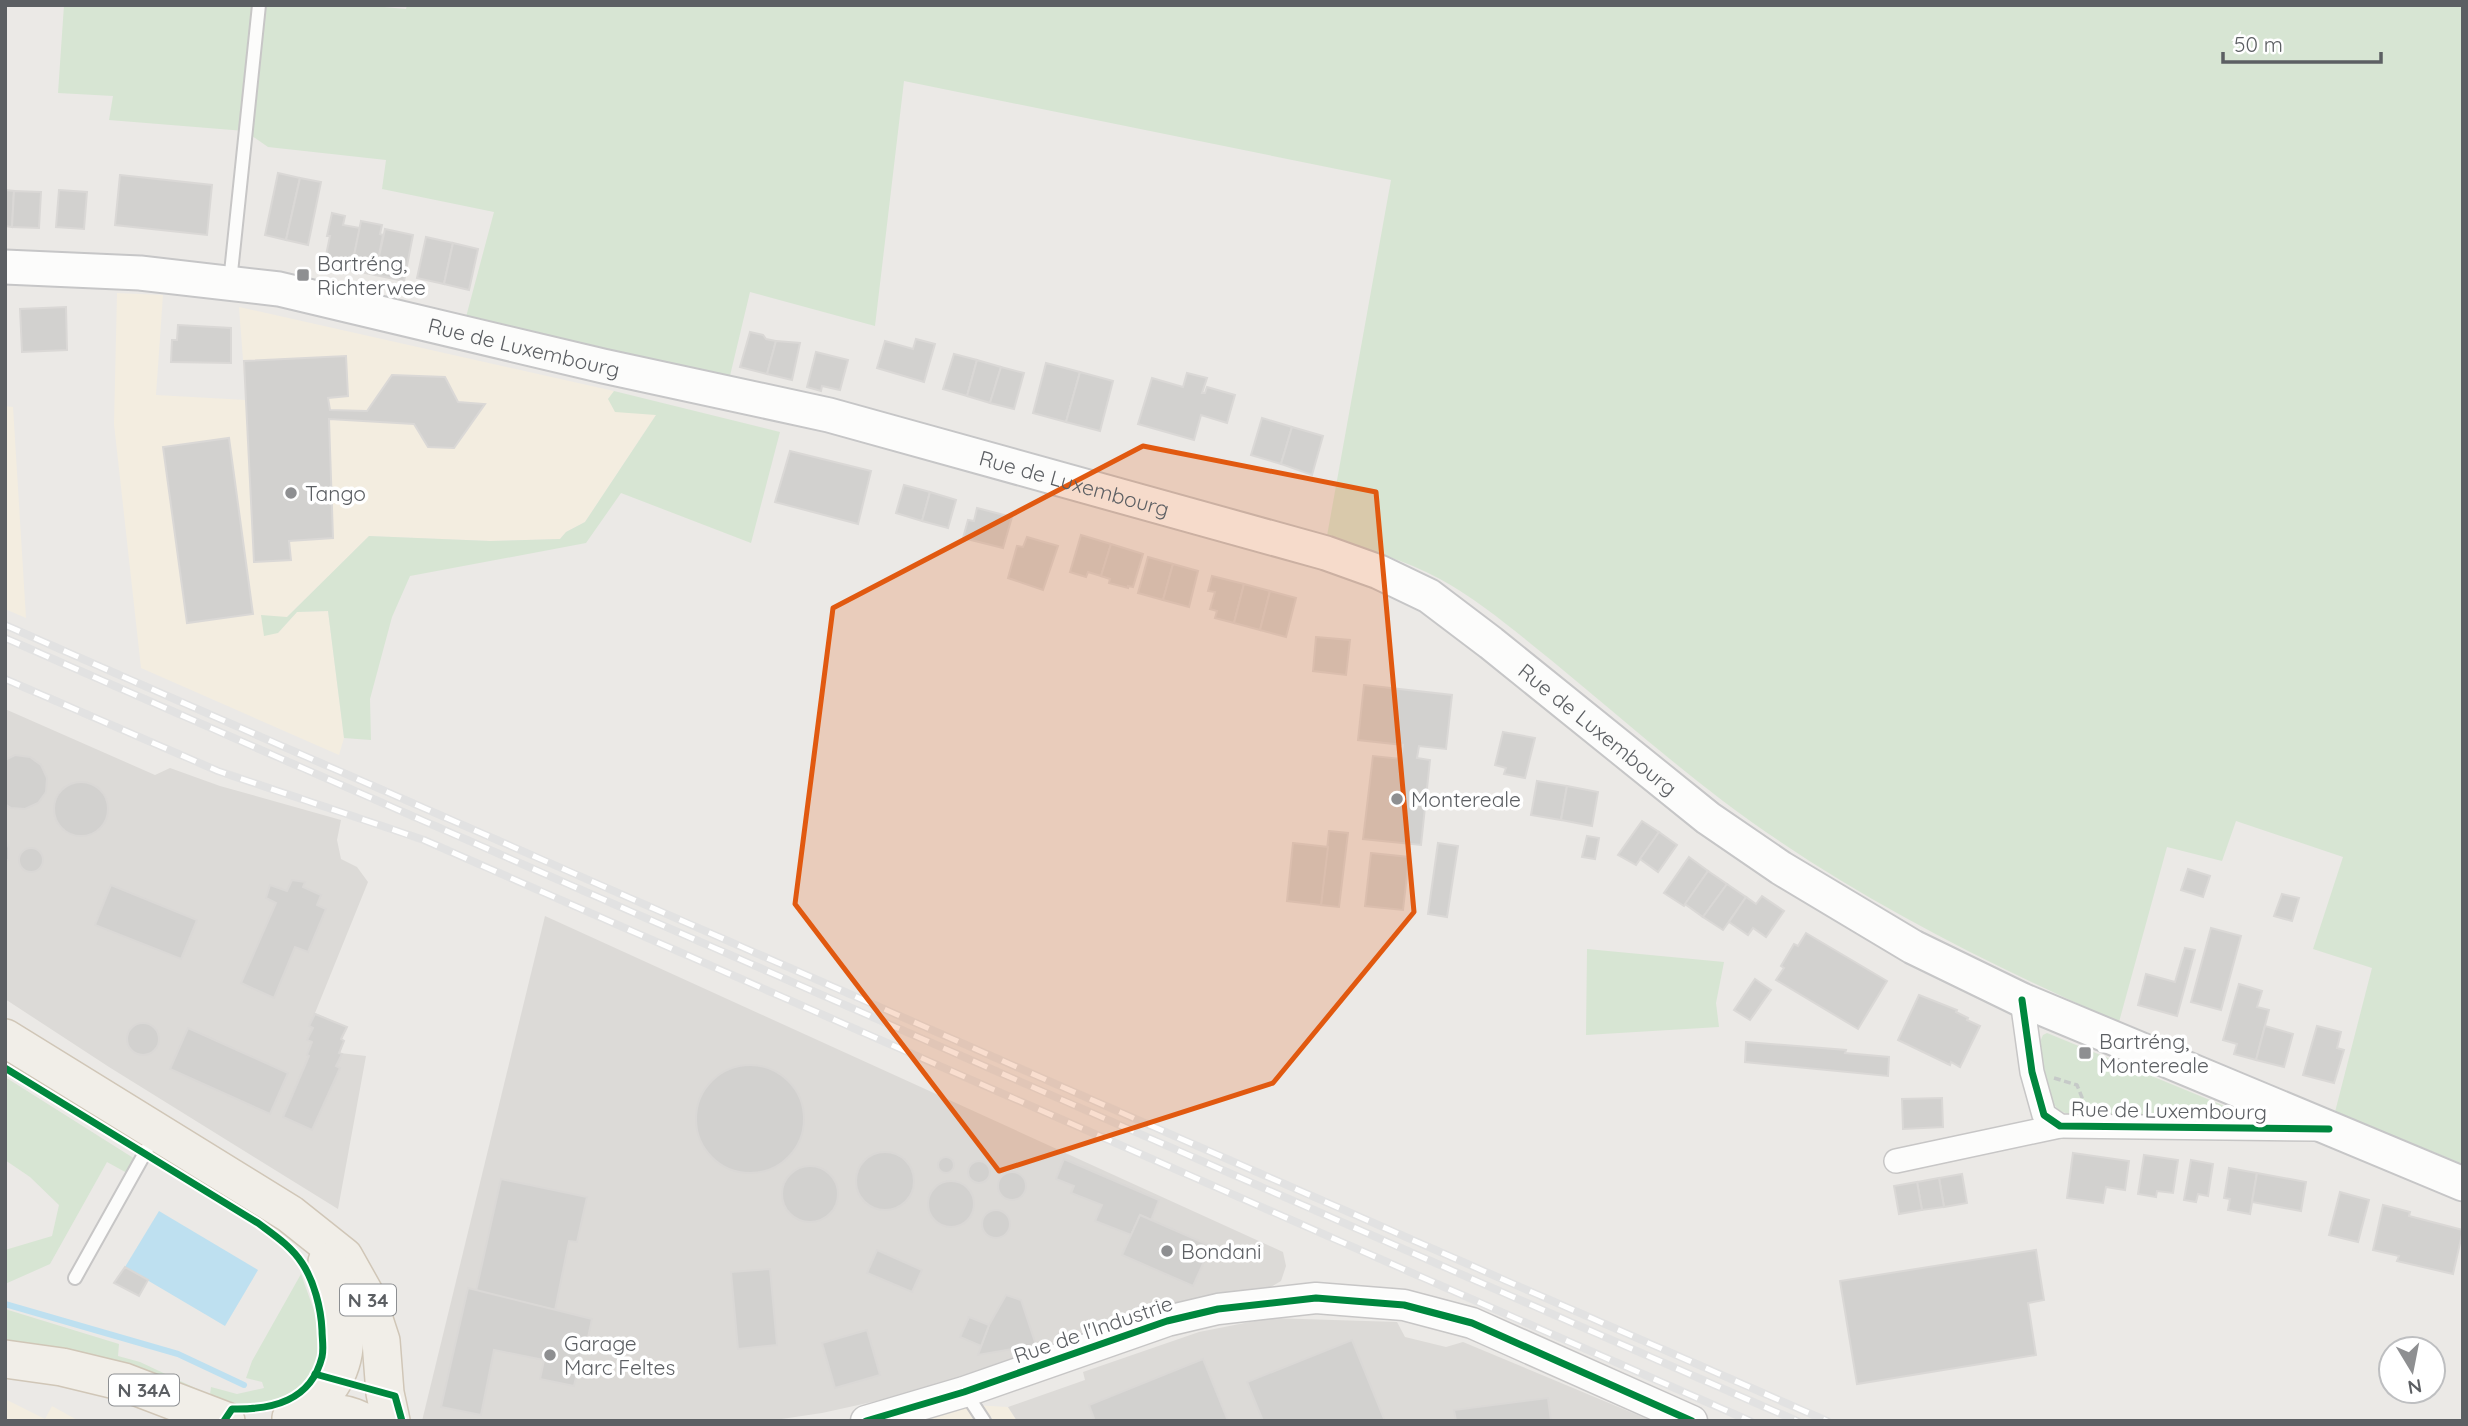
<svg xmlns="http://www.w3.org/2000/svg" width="2468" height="1426" font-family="Quicksand,sans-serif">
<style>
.commercial{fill:#f3ede0}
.industrial{fill:#dcdad7}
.green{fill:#d7e5d3}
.water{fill:#bee0f0}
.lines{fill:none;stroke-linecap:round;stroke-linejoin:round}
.stream{stroke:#bee0f0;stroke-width:6}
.building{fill:#d2d1cf;stroke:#dad8d6;stroke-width:2}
.service-casing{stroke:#c7c6c6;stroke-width:16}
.minor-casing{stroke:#c7c6c6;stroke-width:26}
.tertiary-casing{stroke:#c7c6c6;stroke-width:33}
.secondary-casing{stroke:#c6c6c7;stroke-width:37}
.primary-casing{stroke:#d0c6b7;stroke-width:40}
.path{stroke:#c6cac8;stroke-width:3.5;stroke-dasharray:7 3.5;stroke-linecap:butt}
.service{stroke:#fcfcfb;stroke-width:12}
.minor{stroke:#fcfcfb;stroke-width:23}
.tertiary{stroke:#fcfcfb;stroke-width:30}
.secondary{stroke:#fcfcfb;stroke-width:33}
.primary{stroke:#f1eee8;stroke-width:37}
.rail-casing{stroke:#e2e2e2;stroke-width:8}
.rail{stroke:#fff;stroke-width:5;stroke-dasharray:16;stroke-linecap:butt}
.cycleway-casing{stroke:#fff;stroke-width:11}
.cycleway{stroke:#00873e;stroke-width:7}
.marked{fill:#e15910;fill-opacity:0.2;stroke:#e15910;stroke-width:5;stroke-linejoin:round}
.poi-dot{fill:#8e8f91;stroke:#fff;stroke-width:2.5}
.labels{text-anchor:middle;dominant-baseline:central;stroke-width:7;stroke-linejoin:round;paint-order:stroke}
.shield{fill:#fff;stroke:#8d8f92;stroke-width:2}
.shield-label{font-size:19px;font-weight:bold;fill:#5c5f63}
.poi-label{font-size:21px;fill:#5c5f63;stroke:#fff;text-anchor:start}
.street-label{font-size:21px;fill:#5c5f63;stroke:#fff}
</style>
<rect width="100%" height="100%" fill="#ebe9e6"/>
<!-- commercial -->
<g class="commercial">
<polygon points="117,293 163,295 156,395 246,400 239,307 614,391 608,399 656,415 585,522 566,532 560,539 490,541 369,536 287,617 278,633 297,612 328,611 344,738 339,755 141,668 114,424"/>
<polygon points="5,406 13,407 26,618 5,609"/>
<polygon points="5,1399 45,1419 52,1406 79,1421 5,1421"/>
<polygon points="973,1405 1008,1407 1017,1421 918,1421"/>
</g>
<!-- industrial -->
<g class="industrial">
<polygon points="5,709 155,775 170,768 220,786 341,820 337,840 341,859 357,867 368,882 315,1013 347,1027 342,1039 344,1041 340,1053 366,1056 338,1209 109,1067 5,999"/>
<polygon points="545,916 1283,1252 1286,1266 1281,1281 1264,1291 890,1398 822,1413 768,1421 422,1421"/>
<polygon points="1270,1318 1397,1322 1405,1337 1446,1347 1463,1342 1652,1421 1017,1421 1008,1407 1085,1380 1083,1372 1199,1332"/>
</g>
<!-- green -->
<g class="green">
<path d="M64,5H362L406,9L407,5H2463V1164L2335,1112L2372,968L2313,949L2343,857L2236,821L2222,861L2167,847L2119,1022C1981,961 1844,892 1723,801C1664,756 1608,707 1551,660C1516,632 1480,601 1440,579C1405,560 1365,549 1327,536L1391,180L904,81L875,326L750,292L729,380L466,317L494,212L382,189L386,160L268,147L245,131L109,120L113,96L58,93Z"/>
<polygon points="614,391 780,432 751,543 621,493 586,543 410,576 392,617 370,699 371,740 344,738 328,611 297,612 278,633 264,636 261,615 287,617 369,536 490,541 560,539 566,532 585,522 656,415 615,412 608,399"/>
<polygon points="1587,949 1724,962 1716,1003 1719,1027 1586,1035"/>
<polygon points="2047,1033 2239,1112 2241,1118 2075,1117 2058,1110 2049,1097 2040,1042 2043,1035"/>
<polygon points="5,1077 135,1159 127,1173 107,1162 50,1264 5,1284 5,1250 52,1236 59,1205 30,1177 5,1160"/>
<polygon points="301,1274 316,1316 318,1361 314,1368 304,1384 278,1400 252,1406 232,1404 226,1411 5,1342 5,1309 119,1344 118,1356 140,1362 210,1395 211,1387 237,1394 264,1388 262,1382 246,1378 252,1361"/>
</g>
<!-- water -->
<polygon class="water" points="159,1211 258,1270 225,1326 125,1267"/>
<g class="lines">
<!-- stream -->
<polyline class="stream" points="5,1304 178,1354 244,1385"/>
</g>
<!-- building -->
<g class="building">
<polygon points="278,173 300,178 286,240 265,235"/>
<polygon points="120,175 212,185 207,235 115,225"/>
<polygon points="300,178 321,182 308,245 286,240"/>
<polygon points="5,190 14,191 12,227 5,226"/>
<polygon points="59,190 87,192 84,229 56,227"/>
<polygon points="14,191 41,192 39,228 12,227"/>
<polygon points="332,213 345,216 343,225 360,228 351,270 324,265 330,236 327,236"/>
<polygon points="361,221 382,225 380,234 383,235 375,275 351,270"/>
<polygon points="385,229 413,235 404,281 375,275"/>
<polygon points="426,237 453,243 444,284 417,278"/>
<polygon points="453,243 478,249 469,290 444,284"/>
<polygon points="66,307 67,350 22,352 20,309"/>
<polygon points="178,325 231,328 231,363 171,362 172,340 177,340"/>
<polygon points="750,332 763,335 766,339 776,341 767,374 740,367"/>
<polygon points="916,339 935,344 924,382 877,368 885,341 913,349"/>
<polygon points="776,341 800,343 792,380 767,374"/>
<polygon points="816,352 848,360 840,390 822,386 821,391 807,387"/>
<polygon points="954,354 977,360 967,396 943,389"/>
<polygon points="346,356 348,396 328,398 330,410 367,411 392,375 445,377 458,402 485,404 454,448 428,447 414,424 329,419 333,538 289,541 291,560 254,562 244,361"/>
<polygon points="977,360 1001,367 990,403 967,396"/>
<polygon points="1046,363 1080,372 1066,422 1033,413"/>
<polygon points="1001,367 1024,373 1014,409 990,403"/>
<polygon points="1080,372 1113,381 1100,431 1066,422"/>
<polygon points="1187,373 1207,378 1202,393 1205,393 1207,387 1235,395 1227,423 1201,415 1194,440 1138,424 1152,378 1183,387"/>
<polygon points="1262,418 1292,427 1281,464 1251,455"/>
<polygon points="1292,427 1323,436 1312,475 1281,464"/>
<polygon points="229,438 253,614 187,623 163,447"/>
<polygon points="790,451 871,471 858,524 775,502"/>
<polygon points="904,485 930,492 922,521 896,513"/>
<polygon points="930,492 956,500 948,528 922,521"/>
<polygon points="977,508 1012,517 1003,548 963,538 968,520 974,521"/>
<polygon points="1081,535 1111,544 1101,576 1088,572 1086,577 1070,572"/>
<polygon points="1027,537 1058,546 1043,590 1008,578 1017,546 1023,547"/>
<polygon points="1111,544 1143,554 1133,587 1128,586 1128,588 1109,583 1110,579 1101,576"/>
<polygon points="1148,557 1173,564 1163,600 1138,593"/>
<polygon points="1173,564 1198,571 1189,607 1163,600"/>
<polygon points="1212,576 1244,584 1234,623 1215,618 1217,611 1210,609 1215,592 1208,591"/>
<polygon points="1244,584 1270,591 1260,630 1234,623"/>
<polygon points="1270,591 1296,598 1286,637 1260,630"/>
<polygon points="1316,637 1350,640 1346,675 1313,671"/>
<polygon points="1364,685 1452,695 1446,749 1419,746 1417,758 1430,760 1421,845 1363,839 1373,756 1401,759 1403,745 1358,740"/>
<polygon points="1503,732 1535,738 1525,778 1504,774 1506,768 1495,765"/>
<polygon points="15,755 30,757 41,765 47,778 46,792 38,803 25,809 11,808 5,804 5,760"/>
<polygon points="1537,781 1567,786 1561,820 1531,815"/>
<circle cx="81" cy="809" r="27"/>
<polygon points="1567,786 1598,792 1592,826 1561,820"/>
<polygon points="1642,821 1659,832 1636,865 1618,855"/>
<polygon points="1329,831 1348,833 1339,907 1321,905"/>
<polygon points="1659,832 1677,845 1658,872 1640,859"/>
<polygon points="1587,836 1599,838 1595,859 1582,857"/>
<polygon points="5,839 9,848 9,859 5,863"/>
<polygon points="1293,843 1328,847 1321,905 1287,901"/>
<polygon points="1438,843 1458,846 1447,917 1428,914"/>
<circle cx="31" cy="860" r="12"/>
<polygon points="1371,853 1409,857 1403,910 1365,906"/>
<polygon points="1689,857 1708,871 1684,906 1664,893"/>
<polygon points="2188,869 2210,876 2203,897 2181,890"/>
<polygon points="1708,871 1727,884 1703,917 1685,904"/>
<polygon points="292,880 305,882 303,887 321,895 317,905 326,909 308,952 295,947 274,998 241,983 276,903 266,898 270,885 287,891"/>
<polygon points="1727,884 1746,897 1723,930 1703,917"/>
<polygon points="111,885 197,920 181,959 95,925"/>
<polygon points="2282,894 2299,898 2292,921 2274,916"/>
<polygon points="1762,896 1784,911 1766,937 1753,928 1748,935 1729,922 1746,897 1756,904"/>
<polygon points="2211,928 2241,936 2221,1010 2191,1002"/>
<polygon points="1806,933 1887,981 1858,1029 1776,980 1784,968 1781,966 1794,944 1798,946"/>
<polygon points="2185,948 2195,950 2177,1016 2138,1005 2146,974 2175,982"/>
<polygon points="1755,979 1771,990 1750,1020 1734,1010"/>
<polygon points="2239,984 2262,991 2257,1007 2269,1010 2256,1060 2234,1054 2237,1044 2223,1040"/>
<polygon points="1919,995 1957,1010 1956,1012 1968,1018 1967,1020 1980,1026 1960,1067 1951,1062 1950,1065 1898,1040"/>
<polygon points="315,1014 347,1027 341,1039 344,1041 339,1053 342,1054 336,1066 340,1068 312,1130 283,1117 309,1056 307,1055 312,1042 307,1040 313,1028 309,1026"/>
<circle cx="143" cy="1039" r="16"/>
<polygon points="2265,1026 2293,1034 2284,1067 2256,1060"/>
<polygon points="2317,1026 2341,1032 2337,1048 2344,1050 2334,1083 2303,1075"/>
<polygon points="188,1028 288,1073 270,1114 170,1069"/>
<polygon points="1746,1042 1846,1050 1845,1053 1889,1057 1888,1076 1745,1062"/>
<circle cx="750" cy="1119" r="54"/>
<polygon points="1942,1098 1943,1127 1903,1129 1902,1099"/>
<circle cx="885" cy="1181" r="29"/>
<polygon points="2073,1153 2129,1161 2125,1190 2106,1187 2103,1203 2067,1198"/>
<polygon points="2144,1155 2178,1160 2173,1193 2157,1191 2156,1197 2138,1194"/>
<circle cx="946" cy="1165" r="8"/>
<polygon points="1064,1159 1159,1200 1151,1220 1140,1215 1131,1235 1095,1221 1102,1205 1071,1193 1074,1186 1056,1179"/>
<polygon points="2191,1160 2213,1164 2208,1196 2198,1194 2196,1202 2184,1200"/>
<circle cx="979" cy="1172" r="11"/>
<circle cx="810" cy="1194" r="28"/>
<polygon points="2229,1168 2257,1173 2250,1214 2228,1210 2230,1199 2224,1198"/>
<circle cx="1012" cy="1186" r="14"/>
<polygon points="2257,1173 2306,1182 2301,1211 2252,1202"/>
<polygon points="1962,1174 1967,1203 1944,1207 1939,1178"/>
<polygon points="1939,1178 1944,1207 1922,1210 1917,1182"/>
<polygon points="501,1179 587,1197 577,1242 569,1241 555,1310 476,1291"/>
<circle cx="951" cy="1204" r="23"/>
<polygon points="1917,1182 1922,1210 1899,1214 1894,1186"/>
<polygon points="2340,1192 2369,1200 2358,1242 2329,1235"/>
<polygon points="2383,1205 2410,1212 2409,1216 2463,1230 2453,1274 2397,1261 2399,1256 2373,1250"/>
<circle cx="996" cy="1224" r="14"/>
<polygon points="1140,1215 1211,1246 1193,1286 1122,1255"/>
<polygon points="877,1250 922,1270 912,1292 867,1273"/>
<polygon points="2036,1250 2044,1300 2028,1303 2036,1355 1857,1384 1840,1281"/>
<polygon points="125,1267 148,1280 139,1296 114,1283"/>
<polygon points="770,1269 777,1345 738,1349 731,1272"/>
<polygon points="468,1288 592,1319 586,1347 583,1346 574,1386 540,1379 544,1360 494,1350 481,1415 441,1407"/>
<polygon points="1006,1295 1021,1300 1036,1345 978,1355 989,1325"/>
<polygon points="969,1317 989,1325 981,1346 960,1337"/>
<polygon points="867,1330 880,1375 835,1388 822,1343"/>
<polygon points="1352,1340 1385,1421 1263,1421 1247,1382"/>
<polygon points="1203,1359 1228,1421 1095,1421 1089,1405"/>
<polygon points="1548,1398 1551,1421 1456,1421 1454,1410"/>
</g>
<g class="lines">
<defs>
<g id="service">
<polyline points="230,282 259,5"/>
<polyline points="75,1278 155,1135"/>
<polyline points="965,1392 984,1421"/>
</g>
<g id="minor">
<polyline points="2022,1000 2032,1072 2044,1115 2060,1126 2316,1129"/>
<polyline points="1896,1161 2060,1126"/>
</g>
<polyline id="tertiary" points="866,1421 964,1392 1167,1321 1218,1309 1316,1298 1404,1305 1472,1323 1692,1421"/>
<g id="secondary">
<path id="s1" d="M5,267L140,273L279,289L603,366L829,415L1326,553L1379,572L1429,596L1491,643L1708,818L1781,868L1913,947L2022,1000L2463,1184"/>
</g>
<g id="primary">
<polyline points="5,1038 290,1214 344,1257 367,1298 381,1341 385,1393 391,1421"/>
<polyline points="5,1359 62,1367 124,1382 226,1421"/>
<path d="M306,1414C315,1403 327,1392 334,1379C353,1346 345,1294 327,1262"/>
<path d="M291,1418C314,1411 340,1410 362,1421"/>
</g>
</defs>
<!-- service casing -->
<use href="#service" class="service-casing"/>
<!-- minor casing -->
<use href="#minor" class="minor-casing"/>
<!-- tertiary casing -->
<use href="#tertiary" class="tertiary-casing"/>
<!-- secondary casing -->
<use href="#secondary" class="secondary-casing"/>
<!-- primary casing -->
<use href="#primary" class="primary-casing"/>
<!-- path -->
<polyline class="path" points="2054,1078 2077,1085 2085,1105"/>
<!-- service -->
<use href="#service" class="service"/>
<!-- minor -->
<use href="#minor" class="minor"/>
<!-- tertiary -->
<use href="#tertiary" class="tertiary"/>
<!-- secondary -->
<use href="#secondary" class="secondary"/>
<!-- primary -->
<use href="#primary" class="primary"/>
<defs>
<g id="rail">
<polyline points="5,625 1827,1421"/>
<polyline points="5,638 1797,1421"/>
<polyline points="5,679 218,771 424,840 1750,1421"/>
</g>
</defs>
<!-- rail casing -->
<use href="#rail" class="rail-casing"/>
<!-- rail -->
<use href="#rail" class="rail"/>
<defs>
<g id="cycleway">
<polyline points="2022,1000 2032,1072 2044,1115 2060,1126 2329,1129"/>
<path d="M5,1068L258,1223C274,1235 291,1246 302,1263C314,1281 321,1308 322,1330C322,1338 324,1349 322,1357C311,1401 272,1410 232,1409L224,1421"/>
<polyline points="315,1374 395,1396 402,1421"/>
<polyline points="866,1421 964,1392 1167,1321 1218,1309 1316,1298 1404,1305 1472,1323 1692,1421"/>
</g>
</defs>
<!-- cycleway casing -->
<use href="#cycleway" class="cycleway-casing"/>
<!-- cycleway -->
<use href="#cycleway" class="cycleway"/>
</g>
<!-- marked area -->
<path class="marked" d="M1143,446L1376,492L1414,912L1273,1083L999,1171L795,904L833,608Z"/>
<!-- markers -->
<g class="poi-dot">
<rect x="296" y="268" width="14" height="14" rx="3.5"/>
<circle cx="291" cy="493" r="7"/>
<circle cx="1397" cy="799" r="7"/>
<rect x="2078" y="1046" width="14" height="14" rx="3.5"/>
<circle cx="1167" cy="1251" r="7"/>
<circle cx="550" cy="1355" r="7"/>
</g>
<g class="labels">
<!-- shield labels -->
<g class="shield">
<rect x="340" y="1284.5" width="56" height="31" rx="5"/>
<rect x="109" y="1374.5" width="70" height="31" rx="5"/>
</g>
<g class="shield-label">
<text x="368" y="1300">N 34</text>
<text x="144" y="1390">N 34A</text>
</g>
<!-- poi labels -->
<g class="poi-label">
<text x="317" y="263">Bartréng,<tspan x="317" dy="24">Richterwee</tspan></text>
<text x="305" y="493">Tango</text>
<text x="1411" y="799">Montereale</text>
<text x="2099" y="1041">Bartréng,<tspan x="2099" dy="24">Montereale</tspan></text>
<text x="1181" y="1251">Bondani</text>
<text x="564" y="1343">Garage<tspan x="564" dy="24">Marc Feltes</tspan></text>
</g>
<!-- street labels -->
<g class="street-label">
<text stroke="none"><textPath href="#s1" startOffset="527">Rue de Luxembourg</textPath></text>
<text stroke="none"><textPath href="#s1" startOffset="1094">Rue de Luxembourg</textPath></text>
<text stroke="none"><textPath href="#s1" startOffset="1682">Rue de Luxembourg</textPath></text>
<text transform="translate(2169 1110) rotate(1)">Rue de Luxembourg</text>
<text transform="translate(1093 1329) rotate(-19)">Rue de l'Industrie</text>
</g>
</g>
<!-- border -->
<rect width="2468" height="1426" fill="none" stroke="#5c5f63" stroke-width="14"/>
<!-- north arrow -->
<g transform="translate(2412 1370) rotate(170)"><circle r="33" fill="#ffffff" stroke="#bebfc1" stroke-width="2"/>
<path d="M0-5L12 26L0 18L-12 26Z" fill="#8e8f91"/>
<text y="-10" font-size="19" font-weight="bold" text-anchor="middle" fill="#5c5f63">N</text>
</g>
<!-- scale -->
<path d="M2223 52v10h158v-10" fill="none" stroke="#5c5f63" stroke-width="3.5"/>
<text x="2234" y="52" font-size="21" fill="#5c5f63" stroke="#ffffff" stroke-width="5" paint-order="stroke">50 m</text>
</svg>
